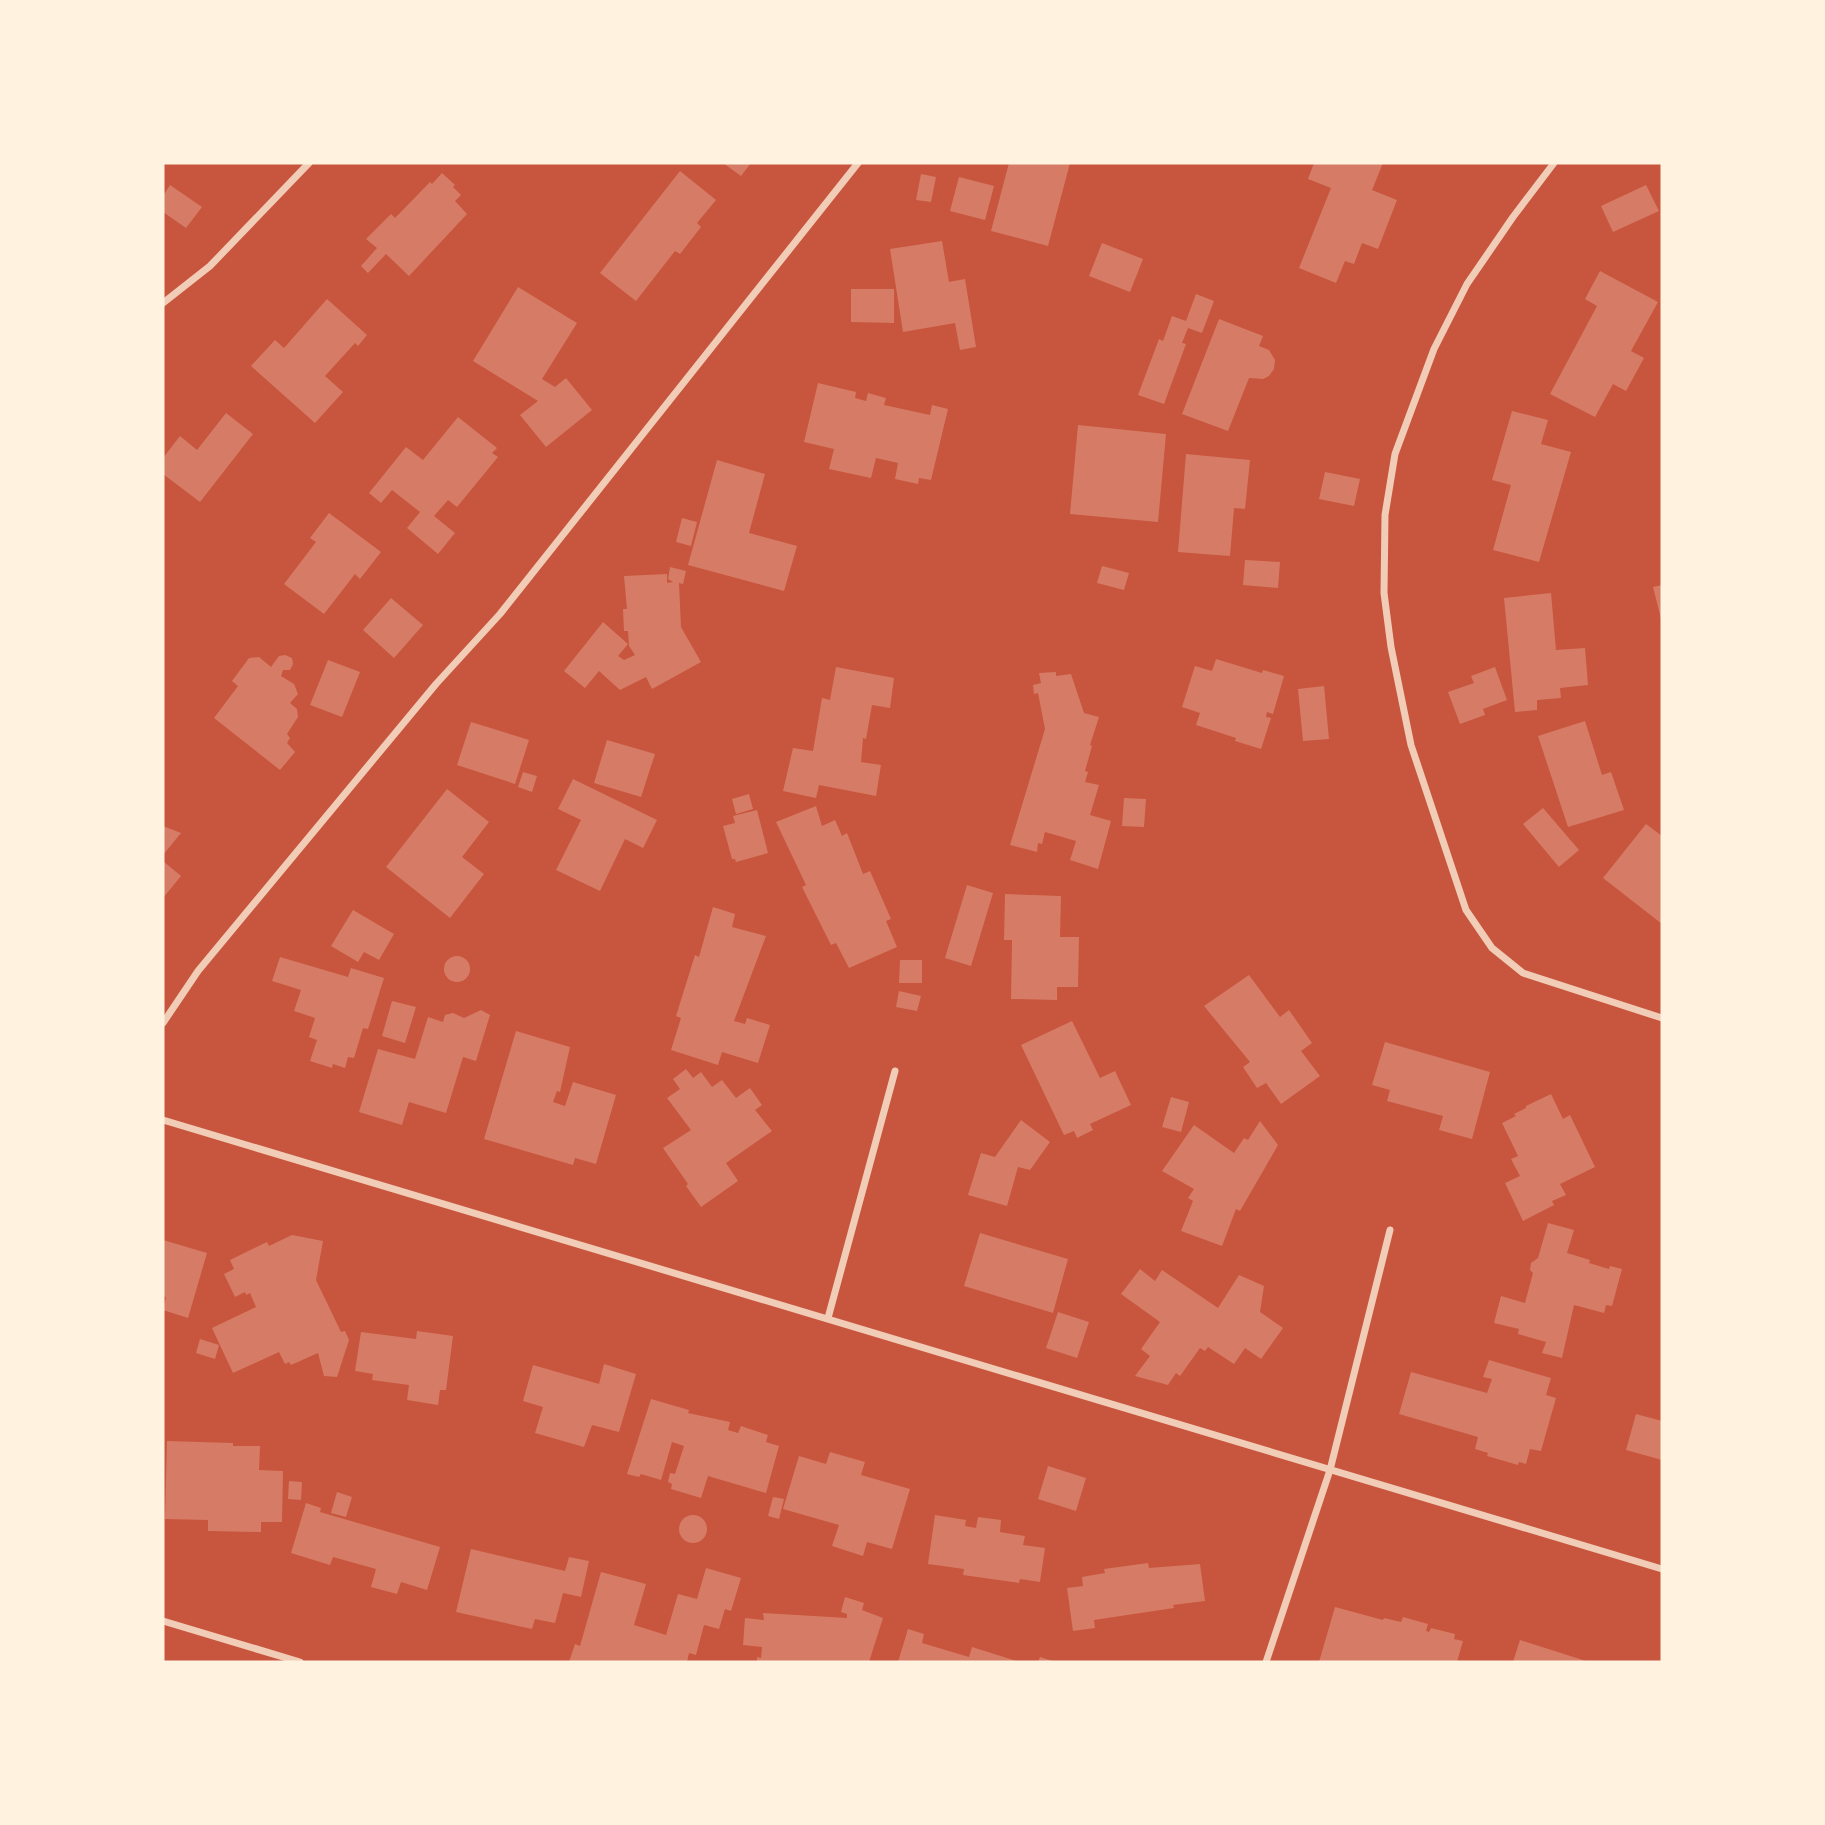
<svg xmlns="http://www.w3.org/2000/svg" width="1825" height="1825" font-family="Poppins,sans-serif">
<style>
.building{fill:#d67c66}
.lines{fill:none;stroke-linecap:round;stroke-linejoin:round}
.minor{stroke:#f1ccb7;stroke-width:7}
</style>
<rect width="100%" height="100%" fill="#c8553d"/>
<!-- building -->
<g class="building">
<polygon points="723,163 751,163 741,176"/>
<polygon points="1009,163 1070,163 1048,246 991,231"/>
<polygon points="1314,163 1383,163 1372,190 1397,200 1378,249 1362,243 1354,264 1345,261 1336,283 1299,268 1331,188 1308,179"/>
<polygon points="680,171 716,200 697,223 701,227 680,254 675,251 636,301 600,273"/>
<polygon points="442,173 455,185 453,187 461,195 455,201 467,214 409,276 386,254 368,273 361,266 377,248 366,239 391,214 395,218 430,182 432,184"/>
<polygon points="921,174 936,177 931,202 916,200"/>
<polygon points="959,177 994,186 985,220 950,211"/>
<polygon points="170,185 202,207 186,228 163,212 163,196"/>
<polygon points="1646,185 1659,211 1613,232 1601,206"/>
<polygon points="942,241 949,282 965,279 976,347 960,350 955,323 903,332 890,249"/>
<polygon points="1102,243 1143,259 1130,292 1089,276"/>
<polygon points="1600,271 1658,302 1631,351 1644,358 1626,391 1613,384 1595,417 1550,394 1597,306 1585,299"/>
<polygon points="518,287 577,323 542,379 555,387 566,378 592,410 546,447 520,415 538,401 473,361"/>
<polygon points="851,289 894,289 894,323 851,322"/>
<polygon points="1196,294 1214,301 1202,333 1188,328 1182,343 1186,344 1164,404 1138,395 1159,339 1163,341 1172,316 1186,321"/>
<polygon points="327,299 367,335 358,346 355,343 325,376 343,392 315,423 251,366 275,340 284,348"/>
<polygon points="1219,319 1263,336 1259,346 1269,350 1275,360 1274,369 1269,376 1263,379 1249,378 1228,431 1182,414"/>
<polygon points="818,383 856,392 855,398 866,401 868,393 886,398 884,405 930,415 932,405 948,409 931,480 919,478 918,484 895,479 898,463 876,458 871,478 829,469 834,449 804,442"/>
<polygon points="1512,411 1548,420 1541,444 1571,452 1539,562 1493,550 1511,485 1492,480"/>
<polygon points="226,413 253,434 200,502 163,474 163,458 180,436 197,450"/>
<polygon points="458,417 497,448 492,453 498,457 457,507 448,500 434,516 455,533 438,554 407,528 420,512 392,490 381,503 369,493 406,447 423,460"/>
<polygon points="1078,425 1166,434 1158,522 1070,514"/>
<polygon points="1186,454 1250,460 1245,509 1234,508 1230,556 1178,552"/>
<polygon points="717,460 765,474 749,533 797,546 784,591 688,565"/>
<polygon points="1325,472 1360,479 1354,506 1319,499"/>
<polygon points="329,513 381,552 360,579 355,574 324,614 284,584 316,542 310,538"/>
<polygon points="682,518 697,522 691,546 676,542"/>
<polygon points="1245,560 1280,562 1278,588 1243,585"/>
<polygon points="1102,566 1129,573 1124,590 1097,583"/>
<polygon points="670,567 686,571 683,584 679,583 681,627 701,662 652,689 646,677 620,690 599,671 585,688 564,671 603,622 628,644 618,656 624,660 635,655 629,646 628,631 624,631 623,609 627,609 624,576 667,574 667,583 673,582 668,579"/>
<polygon points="1662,585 1662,619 1661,619 1653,587"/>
<polygon points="1551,593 1556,650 1585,648 1588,685 1560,688 1561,698 1537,700 1537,710 1515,712 1504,598"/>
<polygon points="391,598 423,625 394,658 363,630"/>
<polygon points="285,655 292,658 293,664 290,670 283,670 281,676 294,684 298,694 290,703 297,709 298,717 287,734 290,738 287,743 295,752 280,770 214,718 238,686 232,681 249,658 259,657 271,667 279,656"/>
<polygon points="1216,659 1262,673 1263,670 1284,676 1273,714 1267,712 1266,717 1271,718 1261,749 1235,741 1236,738 1196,725 1200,713 1182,707 1195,666 1212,671"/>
<polygon points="328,660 360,672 342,717 310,705"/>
<polygon points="836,667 894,678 890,708 872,705 866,739 863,738 861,762 881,765 876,796 819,785 816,798 783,791 793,748 813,751 822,698 830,700"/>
<polygon points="1495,667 1507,700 1483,709 1485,715 1460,724 1448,692 1474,683 1471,676"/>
<polygon points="1056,672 1056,676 1071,674 1084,713 1099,717 1090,745 1092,746 1085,771 1088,772 1085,782 1099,785 1090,815 1111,821 1098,869 1070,860 1076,841 1045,832 1042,844 1038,843 1037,852 1010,845 1045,729 1038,693 1034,694 1033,685 1041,683 1039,673"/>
<polygon points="1324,686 1329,739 1303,741 1298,689"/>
<polygon points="1585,721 1602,775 1611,772 1624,810 1568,827 1538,736"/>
<polygon points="471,722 529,740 515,784 457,765"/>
<polygon points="607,740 655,754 641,797 594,783"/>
<polygon points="523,772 537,776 532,792 518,787"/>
<polygon points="573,779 657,820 643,848 625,839 600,891 556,870 581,820 558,809"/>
<polygon points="447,789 489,822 462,857 484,874 450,918 386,867"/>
<polygon points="749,794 753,809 736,814 732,799"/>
<polygon points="1124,798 1146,799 1144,827 1122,826"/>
<polygon points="816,806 822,826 835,820 842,836 847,833 863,874 870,871 891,919 886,921 897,947 849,968 836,943 831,945 802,887 806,885 776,822"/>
<polygon points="1543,808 1579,850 1559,867 1523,824"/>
<polygon points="757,810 768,853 736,862 735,859 732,859 723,826 735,823 733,816"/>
<polygon points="1646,824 1662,836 1662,924 1603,878"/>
<polygon points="163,826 181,833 163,855"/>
<polygon points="163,861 181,876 163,898"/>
<polygon points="967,885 993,893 971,966 945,958"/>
<polygon points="1005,894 1061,896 1060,937 1079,937 1078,987 1057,987 1057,1000 1011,999 1012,940 1004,940"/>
<polygon points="713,907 735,914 732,927 766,936 734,1021 745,1024 747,1018 770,1025 758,1063 722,1052 718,1065 671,1050 681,1018 676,1016 695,955 699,957"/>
<polygon points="353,910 394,934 379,960 364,952 358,962 331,946"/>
<circle cx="457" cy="969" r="13"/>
<polygon points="280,957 348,977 351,968 384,978 368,1029 363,1028 354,1058 348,1057 345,1068 333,1064 332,1068 310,1061 317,1040 309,1037 315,1018 294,1011 301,990 272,981"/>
<polygon points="900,960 922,960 922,983 899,983"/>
<polygon points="1249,975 1280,1017 1289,1010 1312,1043 1301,1051 1320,1076 1281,1104 1266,1083 1257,1088 1243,1067 1250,1062 1204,1006"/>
<polygon points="899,991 921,996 917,1011 896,1007"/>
<polygon points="392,1001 416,1007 405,1043 382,1036"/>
<polygon points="481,1010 490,1015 476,1061 463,1057 446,1113 409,1102 402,1125 359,1112 378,1049 415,1059 428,1017 443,1022 445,1015 453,1013 464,1018"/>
<polygon points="1072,1021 1100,1078 1115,1071 1131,1105 1090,1124 1093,1130 1077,1138 1074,1131 1064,1135 1021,1045"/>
<polygon points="516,1031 570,1047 560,1092 557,1091 553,1102 565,1106 573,1082 616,1095 596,1164 575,1158 573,1165 484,1139"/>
<polygon points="1385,1042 1490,1072 1472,1139 1439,1130 1443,1116 1387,1101 1390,1090 1372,1085"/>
<polygon points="686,1069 693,1078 701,1072 712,1087 722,1080 736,1098 750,1088 762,1105 755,1110 772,1131 726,1163 738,1181 701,1207 686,1186 688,1184 663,1148 691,1130 667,1098 680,1089 673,1079"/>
<polygon points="1551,1094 1563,1119 1570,1115 1595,1167 1560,1184 1566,1195 1552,1201 1554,1205 1523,1221 1505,1183 1520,1176 1511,1159 1518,1156 1502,1123 1516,1116 1514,1114 1526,1108 1526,1106"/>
<polygon points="1171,1097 1189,1102 1181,1132 1162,1127"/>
<polygon points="1021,1120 1050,1142 1030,1170 1018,1167 1007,1206 968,1195 981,1153 995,1157"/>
<polygon points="1260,1121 1278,1145 1240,1211 1236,1209 1222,1246 1181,1231 1193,1201 1188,1198 1194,1189 1162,1171 1194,1125 1234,1153 1244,1138 1248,1140"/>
<polygon points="1548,1223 1574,1230 1567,1253 1590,1260 1589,1263 1609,1269 1610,1266 1622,1269 1612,1306 1606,1305 1604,1313 1574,1305 1562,1358 1542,1353 1546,1342 1518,1334 1519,1329 1494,1323 1501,1296 1525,1303 1533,1273 1530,1270 1531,1263 1538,1258"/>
<polygon points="980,1233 1068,1259 1053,1313 964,1286"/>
<polygon points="292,1235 323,1241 316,1280 341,1332 345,1331 349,1340 337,1377 324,1376 318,1353 291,1365 289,1362 285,1364 279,1352 233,1373 212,1328 256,1307 250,1293 246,1295 245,1292 235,1297 224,1274 234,1269 230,1260 267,1242 269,1246"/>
<polygon points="163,1240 207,1253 188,1318 163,1310 166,1297 163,1296"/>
<polygon points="1140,1269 1155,1281 1162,1270 1218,1308 1239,1275 1264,1286 1260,1312 1283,1328 1261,1359 1245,1348 1234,1364 1208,1347 1205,1351 1200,1348 1180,1376 1176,1373 1168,1385 1135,1376 1150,1356 1141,1349 1160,1322 1121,1294"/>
<polygon points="1058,1312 1089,1322 1077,1358 1046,1348"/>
<polygon points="417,1331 453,1336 446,1390 440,1390 438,1405 407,1400 409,1385 372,1380 373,1374 355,1371 361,1332 416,1339"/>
<polygon points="200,1339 219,1345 215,1359 196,1353"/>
<polygon points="1489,1360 1551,1378 1546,1395 1556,1398 1541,1451 1530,1449 1526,1464 1519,1462 1518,1465 1487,1456 1488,1453 1475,1449 1478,1437 1399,1414 1411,1372 1487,1393 1492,1379 1483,1377"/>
<polygon points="604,1364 636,1374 619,1432 592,1425 584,1447 535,1433 543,1407 523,1401 533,1365 599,1384"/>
<polygon points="651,1399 689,1410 688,1413 730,1422 728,1430 738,1433 741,1426 768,1435 766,1442 779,1446 766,1493 708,1476 701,1498 671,1489 672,1484 668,1482 670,1473 675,1474 684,1446 672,1442 661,1480 641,1474 639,1477 627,1474"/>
<polygon points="1636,1414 1662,1421 1662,1460 1626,1450"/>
<polygon points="167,1441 233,1443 233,1446 260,1446 259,1470 283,1471 282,1522 261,1522 261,1532 208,1531 208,1520 165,1519"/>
<polygon points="830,1452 865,1462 861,1475 910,1489 892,1549 867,1542 863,1556 832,1546 839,1525 783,1509 799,1456 826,1464"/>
<polygon points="1048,1466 1086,1478 1076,1511 1038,1499"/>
<polygon points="289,1481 302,1482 301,1500 288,1499"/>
<polygon points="337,1492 352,1497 346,1517 331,1513"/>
<polygon points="773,1497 784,1499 779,1519 768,1516"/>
<polygon points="306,1503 321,1508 320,1512 440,1547 427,1590 401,1582 397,1594 371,1587 376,1569 333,1557 330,1565 291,1553"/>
<circle cx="693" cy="1529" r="14"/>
<polygon points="935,1515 966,1520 965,1526 976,1528 978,1517 1001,1520 1000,1532 1025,1536 1023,1545 1045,1548 1040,1582 1020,1579 1019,1583 963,1575 964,1569 928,1564"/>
<polygon points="471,1549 565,1571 569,1557 589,1561 581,1597 563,1593 555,1623 535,1619 532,1629 456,1612"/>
<polygon points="1148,1563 1149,1568 1200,1564 1205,1601 1173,1605 1174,1608 1094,1620 1095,1628 1073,1631 1067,1588 1083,1586 1082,1577 1105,1573 1104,1569"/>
<polygon points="706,1568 741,1578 731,1611 725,1609 719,1629 704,1625 696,1655 689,1653 687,1662 569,1662 575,1644 580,1646 601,1572 646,1584 634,1625 666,1635 678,1594 697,1599"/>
<polygon points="845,1597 864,1603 862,1610 883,1618 869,1662 757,1662 757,1657 761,1658 762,1647 743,1645 745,1618 764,1620 763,1613 847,1618 847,1614 841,1612"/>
<polygon points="1335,1607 1383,1620 1384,1618 1401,1622 1403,1617 1428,1624 1426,1631 1429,1632 1431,1628 1455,1634 1454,1639 1463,1641 1457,1662 1319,1662"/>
<polygon points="908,1629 924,1634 922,1643 969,1657 972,1647 1020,1662 898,1662"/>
<polygon points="1520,1640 1589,1662 1513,1662"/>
<polygon points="1040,1657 1056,1662 1038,1662"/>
</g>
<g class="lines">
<!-- minor -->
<g class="minor">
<polyline points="1554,163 1513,217 1467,284 1434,349 1395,454 1385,515 1384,593 1391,647 1411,745 1466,910 1492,948 1523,973 1662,1018"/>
<polyline points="163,303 210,266 309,163"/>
<polyline points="163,1023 198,971 436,684 500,614 858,163"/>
<polyline points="163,1120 1662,1569"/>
<polyline points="828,1318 895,1071"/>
<polyline points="163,1621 300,1662"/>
<polyline points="1266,1662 1330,1470 1390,1230"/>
</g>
</g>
<!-- border -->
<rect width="1825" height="1825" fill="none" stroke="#fff3e0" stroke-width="329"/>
</svg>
